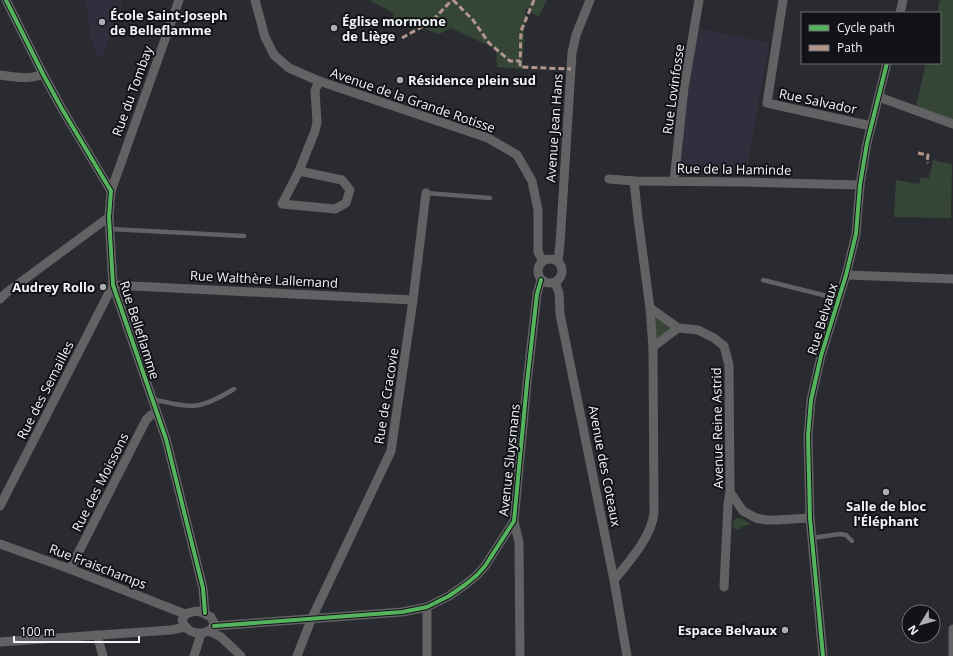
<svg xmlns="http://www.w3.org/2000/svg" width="953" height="656" font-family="'Open Sans',sans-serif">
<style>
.education{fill:#322e3e}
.green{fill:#354636}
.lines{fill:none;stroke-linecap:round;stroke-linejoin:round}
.lane{stroke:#626264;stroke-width:4.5}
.street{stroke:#626264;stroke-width:9}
.quiet{stroke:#b2968c;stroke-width:3;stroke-dasharray:6 3;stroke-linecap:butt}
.cycleway-casing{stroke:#121316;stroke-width:6}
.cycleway{stroke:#56b35d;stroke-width:4}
.poi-dot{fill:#acadb3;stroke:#121316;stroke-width:1.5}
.labels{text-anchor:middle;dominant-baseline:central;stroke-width:4;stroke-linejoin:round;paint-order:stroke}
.poi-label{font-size:13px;font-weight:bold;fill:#f2f3f9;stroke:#121316;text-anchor:start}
.street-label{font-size:13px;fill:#f2f3f9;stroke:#121316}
</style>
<rect width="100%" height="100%" fill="#2a2b30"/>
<!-- education -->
<g class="education">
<polygon points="85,0 123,0 102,57 97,56 89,32 88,13"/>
<polygon points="698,28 769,43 746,174 679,175 687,101"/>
</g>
<!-- green -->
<g class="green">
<polygon points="369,0 547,0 538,17 526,8 522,69 497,67 496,49 451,28 439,34 403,21 391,25 394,13"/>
<polygon points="940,0 953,0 953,123 915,110 926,63 940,63 940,13 937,13"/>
<polygon points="933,160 952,164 951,218 894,217 896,180 919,184 921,177 929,178"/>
<polygon points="656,318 671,329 657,340 654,319"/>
<polygon points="736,518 741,518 751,524 741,527 739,530 735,529 733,526 733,522"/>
</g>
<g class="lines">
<!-- lane -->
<g class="lane">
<polyline points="426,193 490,198"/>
<polyline points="110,229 244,236"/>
<polyline points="763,280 839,299"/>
<path d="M152,399C192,408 198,411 234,389"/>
<polyline points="812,538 840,534 846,535 852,541"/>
</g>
<!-- street -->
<g class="street">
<polyline points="6,0 43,74 62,109 111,191 109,217 113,285 166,439 203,588 205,613"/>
<polyline points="255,0 265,37 274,55 289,68 319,81 488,138 517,155 532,181 538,210 538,252 543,261"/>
<polyline points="783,0 767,103 871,126"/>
<polyline points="900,13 903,0"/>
<path d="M0,75C14,77 30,80 43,74"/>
<polyline points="879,97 953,124"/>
<polyline points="299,171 342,180 350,190 346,203 335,209 282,204 299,171 315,131 317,122 315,91 319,81"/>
<polyline points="609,179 634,181 743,182 860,185"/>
<polyline points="674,181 684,88 699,0"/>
<polyline points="111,191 179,0"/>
<circle cx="550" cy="271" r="12"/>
<polyline points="558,261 560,244 572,53 576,35 590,0"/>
<polyline points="846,275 953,279"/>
<polyline points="555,282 559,293 560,314 614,580 627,656"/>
<polyline points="0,299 6,293 109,217"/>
<polyline points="650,308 678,328 698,330 714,338 724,346 729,365 730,492 743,511 756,518 766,520 777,520 810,518"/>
<polyline points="653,347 678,328"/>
<polyline points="0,506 113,285 413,300"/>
<polyline points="514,521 519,543 520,656"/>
<polyline points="0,544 70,569 185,614"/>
<polyline points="70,569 146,420 151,415 156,412"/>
<path d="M614,580C629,562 652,536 654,513L653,347L650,308L638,218L634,181"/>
<polyline points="724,587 728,504 730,492"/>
<polyline points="427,607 427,656"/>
<path d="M199,611L211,617L214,623L212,629C201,636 186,634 182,620C185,612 191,612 199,611Z"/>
<polyline points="214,626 402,612 427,607 449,596 466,584 477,575 485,566 514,521 527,383 537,294 541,280"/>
<polyline points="209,631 221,637 241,656"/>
<polyline points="97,635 103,656"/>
<polyline points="0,642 171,630 186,627"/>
<polyline points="194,656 201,634"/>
<polyline points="297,656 311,620 391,451 413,300 426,193"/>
<polyline points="823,656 810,518 808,436 811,400 821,356 846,275 856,234 860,185 867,143 887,63"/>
<polyline points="953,656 953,629"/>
</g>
<!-- quiet -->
<g class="quiet">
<polyline points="453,0 473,20 489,43 510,61 520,61"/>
<polyline points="534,0 521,31 520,67 571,69"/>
<polyline points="402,38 432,21 452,0"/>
<polyline points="918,153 928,155 927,162 928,163"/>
</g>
<defs>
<g id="cycleway">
<polyline points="6,0 43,74 62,109 111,191 109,217 113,285 166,439 203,588 205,613"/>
<polyline points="214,626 402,612 427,607 449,596 466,584 477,575 485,566 514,521 527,383 537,294 541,280"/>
<polyline points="823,656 810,518 808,436 811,400 821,356 846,275 856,234 860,185 867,143 887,63"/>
</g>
</defs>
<!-- cycleway casing -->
<use href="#cycleway" class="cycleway-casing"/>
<!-- cycleway -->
<use href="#cycleway" class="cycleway"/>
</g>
<!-- markers -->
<g class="poi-dot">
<circle cx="102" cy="22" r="4"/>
<circle cx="334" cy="28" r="4"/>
<circle cx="400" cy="80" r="4"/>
<circle cx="103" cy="287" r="4"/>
<circle cx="886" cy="492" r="4"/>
<circle cx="785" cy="630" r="4"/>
</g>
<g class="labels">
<!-- poi labels -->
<g class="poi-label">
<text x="110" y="15">École Saint-Joseph<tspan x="110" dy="15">de Belleflamme</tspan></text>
<text x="342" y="21">Église mormone<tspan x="342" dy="15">de Liège</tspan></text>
<text x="408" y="80">Résidence plein sud</text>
<text x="95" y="287" text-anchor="end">Audrey Rollo</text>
<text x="886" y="506" text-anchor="middle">Salle de bloc<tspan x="886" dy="15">l'Éléphant</tspan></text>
<text x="777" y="630" text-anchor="end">Espace Belvaux</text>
</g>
<!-- street labels -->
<g class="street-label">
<text transform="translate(673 89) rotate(-82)">Rue Lovinfosse</text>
<text transform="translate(132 91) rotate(-70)">Rue du Tombay</text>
<text transform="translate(413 100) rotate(19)">Avenue de la Grande Rotisse</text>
<text transform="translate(818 101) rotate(12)">Rue Salvador</text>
<text transform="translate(554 128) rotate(-86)">Avenue Jean Hans</text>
<text transform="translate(734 169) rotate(1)">Rue de la Haminde</text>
<text transform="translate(264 279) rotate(3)">Rue Walthère Lallemand</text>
<text transform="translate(822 319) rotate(-73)">Rue Belvaux</text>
<text transform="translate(140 330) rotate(72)">Rue Belleflamme</text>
<text transform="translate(45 390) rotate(-63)">Rue des Semailles</text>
<text transform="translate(386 396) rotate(-81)">Rue de Cracovie</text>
<text transform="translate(717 428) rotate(-91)">Avenue Reine Astrid</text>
<text transform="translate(509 460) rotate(-84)">Avenue Sluysmans</text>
<text transform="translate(605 466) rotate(79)">Avenue des Coteaux</text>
<text transform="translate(100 482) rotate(-63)">Rue des Moissons</text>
<text transform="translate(98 566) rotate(21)">Rue Fraischamps</text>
</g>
</g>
<!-- legend -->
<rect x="801" y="12" width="140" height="52" fill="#121316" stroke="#6c6d71"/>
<rect x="809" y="25" width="20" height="6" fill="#56b35d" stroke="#6c6d71"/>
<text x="837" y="32" font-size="12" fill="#f2f3f9">Cycle path</text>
<rect x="809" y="45" width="20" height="6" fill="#b2968c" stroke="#6c6d71"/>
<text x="837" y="52" font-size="12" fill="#f2f3f9">Path</text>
<!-- north arrow -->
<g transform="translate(921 624) rotate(233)"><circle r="19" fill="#121316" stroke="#6c6d71"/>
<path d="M0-3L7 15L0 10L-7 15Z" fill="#acadb3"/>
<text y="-6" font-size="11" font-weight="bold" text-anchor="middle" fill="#f2f3f9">N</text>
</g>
<!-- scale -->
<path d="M14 636v6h125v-6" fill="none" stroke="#f2f3f9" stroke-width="2"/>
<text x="20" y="636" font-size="12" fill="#f2f3f9" stroke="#121316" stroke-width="3" paint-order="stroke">100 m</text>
</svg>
